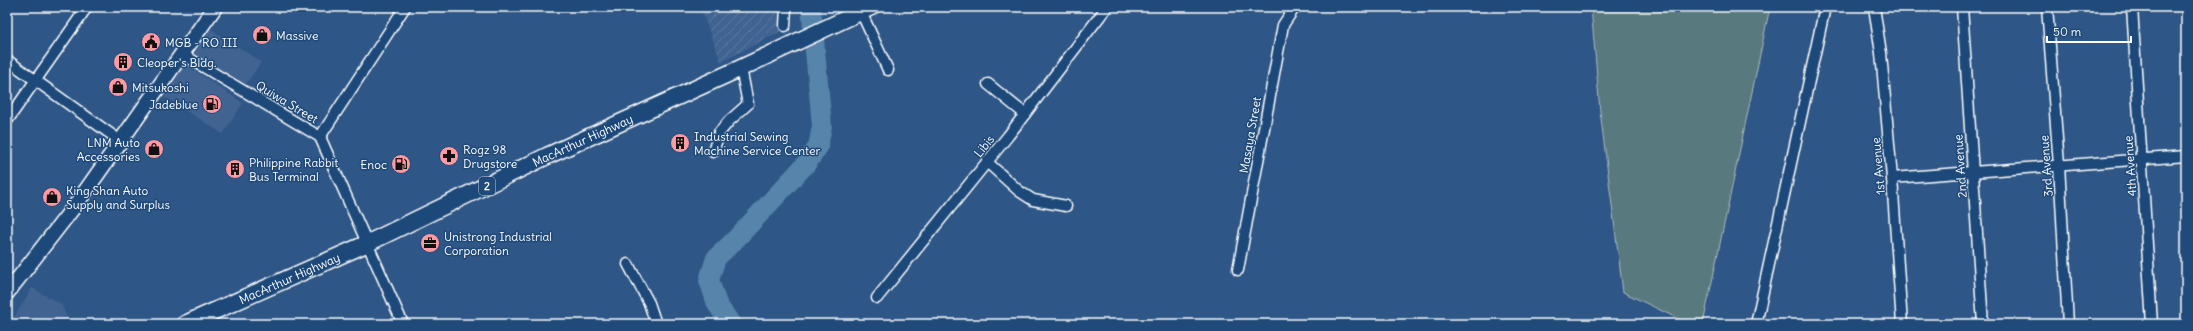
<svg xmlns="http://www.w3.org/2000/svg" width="2193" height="331" font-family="Delius,sans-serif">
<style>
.built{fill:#406492}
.industrial{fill:url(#industrial-furrows)}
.green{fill:#58797e;stroke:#acbcbe}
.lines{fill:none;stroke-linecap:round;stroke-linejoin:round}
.river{stroke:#5684aa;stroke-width:20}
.minor-casing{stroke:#fff;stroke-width:13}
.secondary-casing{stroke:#fff;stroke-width:17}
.trunk-casing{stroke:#fff;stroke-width:19}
.minor{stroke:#1f4a7a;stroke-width:10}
.secondary{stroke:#1f4a7a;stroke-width:14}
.trunk{stroke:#1f4a7a;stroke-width:16}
.labels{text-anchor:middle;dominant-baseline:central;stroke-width:3;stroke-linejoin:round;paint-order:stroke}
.shield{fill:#1f4a7a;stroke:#bcc9d7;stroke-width:1}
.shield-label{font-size:11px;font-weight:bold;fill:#fff}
.poi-label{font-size:12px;fill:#fff;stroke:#1f4a7a;text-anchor:start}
.street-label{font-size:12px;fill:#fff;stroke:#1f4a7a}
</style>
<defs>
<pattern id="industrial-furrows" width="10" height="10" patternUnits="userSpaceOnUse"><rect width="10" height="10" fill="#406492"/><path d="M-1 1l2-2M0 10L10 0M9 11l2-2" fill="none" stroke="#5d7ba2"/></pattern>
</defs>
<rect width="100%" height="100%" fill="#2e5686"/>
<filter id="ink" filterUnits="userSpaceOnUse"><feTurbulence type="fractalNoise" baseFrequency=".025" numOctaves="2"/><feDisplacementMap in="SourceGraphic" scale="8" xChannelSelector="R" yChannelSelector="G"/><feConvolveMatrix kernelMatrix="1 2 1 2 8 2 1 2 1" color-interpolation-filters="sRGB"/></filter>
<g filter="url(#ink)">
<!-- built -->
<g class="built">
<polygon points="208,27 261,62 244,87 191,51"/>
<polygon points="183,63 243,103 223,134 161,95"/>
<polygon points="32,288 61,304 70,324 10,324"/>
</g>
<!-- industrial -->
<polygon class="industrial" points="700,7 781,7 783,30 721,62"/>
<!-- green -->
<polygon class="green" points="1591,7 1770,7 1703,324 1689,324 1623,292 1600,111"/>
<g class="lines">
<!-- river -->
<polyline class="river" points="731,324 717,304 709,280 716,258 734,241 806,164 818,147 822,126 811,7"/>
<defs>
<g id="minor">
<polyline points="1874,7 1881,53 1892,178 1902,324"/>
<polyline points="1962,7 1983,324"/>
<polyline points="2047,7 2059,165 2068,324"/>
<polyline points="2132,7 2152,324"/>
<polyline points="861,12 888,70"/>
<polyline points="785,26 786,7"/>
<polyline points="182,54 320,137 403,324"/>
<polyline points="7,60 119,140"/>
<polyline points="988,84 1025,114"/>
<polyline points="7,121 87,7"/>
<polyline points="320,137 405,7"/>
<polyline points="713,152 719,133 729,121 748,104 741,68"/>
<polyline points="987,162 1019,191 1033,200 1066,206"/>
<polyline points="1892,178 2186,156"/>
<polyline points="628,264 649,303 656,324"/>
<polyline points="1238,270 1283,25 1295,7"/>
<polyline points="877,298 1008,136 1107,7"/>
<polyline points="1756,324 1825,7"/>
</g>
<polyline id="secondary" points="7,293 77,203 215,7"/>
<g id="trunk">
<path id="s1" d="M185,324L366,244L547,156L741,68L871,7"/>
</g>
</defs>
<!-- minor casing -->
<use href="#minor" class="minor-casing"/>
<!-- secondary casing -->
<use href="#secondary" class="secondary-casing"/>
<!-- trunk casing -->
<use href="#trunk" class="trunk-casing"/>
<!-- minor -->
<use href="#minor" class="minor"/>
<!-- secondary -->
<use href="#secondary" class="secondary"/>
<!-- trunk -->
<use href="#trunk" class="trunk"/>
</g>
</g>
<!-- icons -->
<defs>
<symbol id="shop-disc" viewBox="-11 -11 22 22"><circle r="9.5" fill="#ff9aa2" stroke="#1f4a7a"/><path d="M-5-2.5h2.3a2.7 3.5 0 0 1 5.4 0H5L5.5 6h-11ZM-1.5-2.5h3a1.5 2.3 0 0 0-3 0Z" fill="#111"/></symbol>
<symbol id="civic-disc" viewBox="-11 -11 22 22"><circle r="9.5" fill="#ff9aa2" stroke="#1f4a7a"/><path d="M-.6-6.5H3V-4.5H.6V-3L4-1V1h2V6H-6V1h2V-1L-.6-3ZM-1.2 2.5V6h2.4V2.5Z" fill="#111"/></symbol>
<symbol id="building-disc" viewBox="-11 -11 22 22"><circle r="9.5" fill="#ff9aa2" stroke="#1f4a7a"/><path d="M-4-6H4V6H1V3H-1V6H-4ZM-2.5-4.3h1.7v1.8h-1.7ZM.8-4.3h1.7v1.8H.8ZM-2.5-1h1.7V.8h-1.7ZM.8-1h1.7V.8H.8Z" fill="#111"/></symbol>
<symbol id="fuel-disc" viewBox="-11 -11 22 22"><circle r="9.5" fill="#ff9aa2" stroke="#1f4a7a"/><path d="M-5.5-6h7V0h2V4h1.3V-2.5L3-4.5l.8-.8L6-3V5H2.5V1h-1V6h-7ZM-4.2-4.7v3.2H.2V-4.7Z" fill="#111"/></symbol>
<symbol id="pharmacy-disc" viewBox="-11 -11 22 22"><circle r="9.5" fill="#ff9aa2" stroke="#1f4a7a"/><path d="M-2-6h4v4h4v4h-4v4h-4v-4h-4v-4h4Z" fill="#111"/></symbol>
<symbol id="office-disc" viewBox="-11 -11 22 22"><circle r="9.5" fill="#ff9aa2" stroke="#1f4a7a"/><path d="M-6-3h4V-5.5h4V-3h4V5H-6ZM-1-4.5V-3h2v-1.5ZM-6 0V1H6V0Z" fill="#111"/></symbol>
</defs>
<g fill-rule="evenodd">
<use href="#shop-disc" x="251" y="24" width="22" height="22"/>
<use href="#civic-disc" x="140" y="31" width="22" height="22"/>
<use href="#building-disc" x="112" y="51" width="22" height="22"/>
<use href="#shop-disc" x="107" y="76" width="22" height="22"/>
<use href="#fuel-disc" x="201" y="93" width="22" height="22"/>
<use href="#building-disc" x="669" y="132" width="22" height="22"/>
<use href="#shop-disc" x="143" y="138" width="22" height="22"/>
<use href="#pharmacy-disc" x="438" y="145" width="22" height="22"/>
<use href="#fuel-disc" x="390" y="153" width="22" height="22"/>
<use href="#building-disc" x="224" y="158" width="22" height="22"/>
<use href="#shop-disc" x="41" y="186" width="22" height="22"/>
<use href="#office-disc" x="419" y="232" width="22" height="22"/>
</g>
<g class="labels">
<!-- shield labels -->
<rect class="shield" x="479" y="177" width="16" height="18" rx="3"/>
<g class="shield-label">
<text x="487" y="186">2</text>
</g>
<!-- poi labels -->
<g class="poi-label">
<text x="276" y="35">Massive</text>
<text x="165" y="42">MGB - RO III</text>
<text x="137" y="62">Cleoper's Bldg.</text>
<text x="132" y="87">Mitsukoshi</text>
<text x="198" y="104" text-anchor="end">Jadeblue</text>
<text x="694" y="136">Industrial Sewing<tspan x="694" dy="14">Machine Service Center</tspan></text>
<text x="140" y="142" text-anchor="end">LNM Auto<tspan x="140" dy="14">Accessories</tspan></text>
<text x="463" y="149">Rogz 98<tspan x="463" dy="14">Drugstore</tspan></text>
<text x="249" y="162">Philippine Rabbit<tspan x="249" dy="14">Bus Terminal</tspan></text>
<text x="387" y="164" text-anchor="end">Enoc</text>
<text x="66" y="190">King Shan Auto<tspan x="66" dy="14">Supply and Surplus</tspan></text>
<text x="444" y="236">Unistrong Industrial<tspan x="444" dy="14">Corporation</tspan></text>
</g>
<!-- street labels -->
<g class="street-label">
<text transform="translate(287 102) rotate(31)">Quiwa Street</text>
<text transform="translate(1250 135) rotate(-80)">Masaya Street</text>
<text stroke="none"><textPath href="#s1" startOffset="438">MacArthur Highway</textPath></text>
<text transform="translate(984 146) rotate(-51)">Libis</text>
<text transform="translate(1878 166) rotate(-95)">1st Avenue</text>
<text transform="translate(1960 166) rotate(-94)">2nd Avenue</text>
<text transform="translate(2046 166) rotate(-94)">3rd Avenue</text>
<text transform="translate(2130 166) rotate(-94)">4th Avenue</text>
<text stroke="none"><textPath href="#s1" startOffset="114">MacArthur Highway</textPath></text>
</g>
</g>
<!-- margin -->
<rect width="2193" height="331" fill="none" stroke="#1f4a7a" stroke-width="24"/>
<rect x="12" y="12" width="2169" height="307" fill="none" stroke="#fff" stroke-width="1.5" filter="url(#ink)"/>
<!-- scale -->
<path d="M2047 36v6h84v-6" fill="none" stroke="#ffffff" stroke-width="2"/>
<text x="2053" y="36" font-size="12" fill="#ffffff" stroke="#1f4a7a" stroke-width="3" paint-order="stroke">50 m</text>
</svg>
